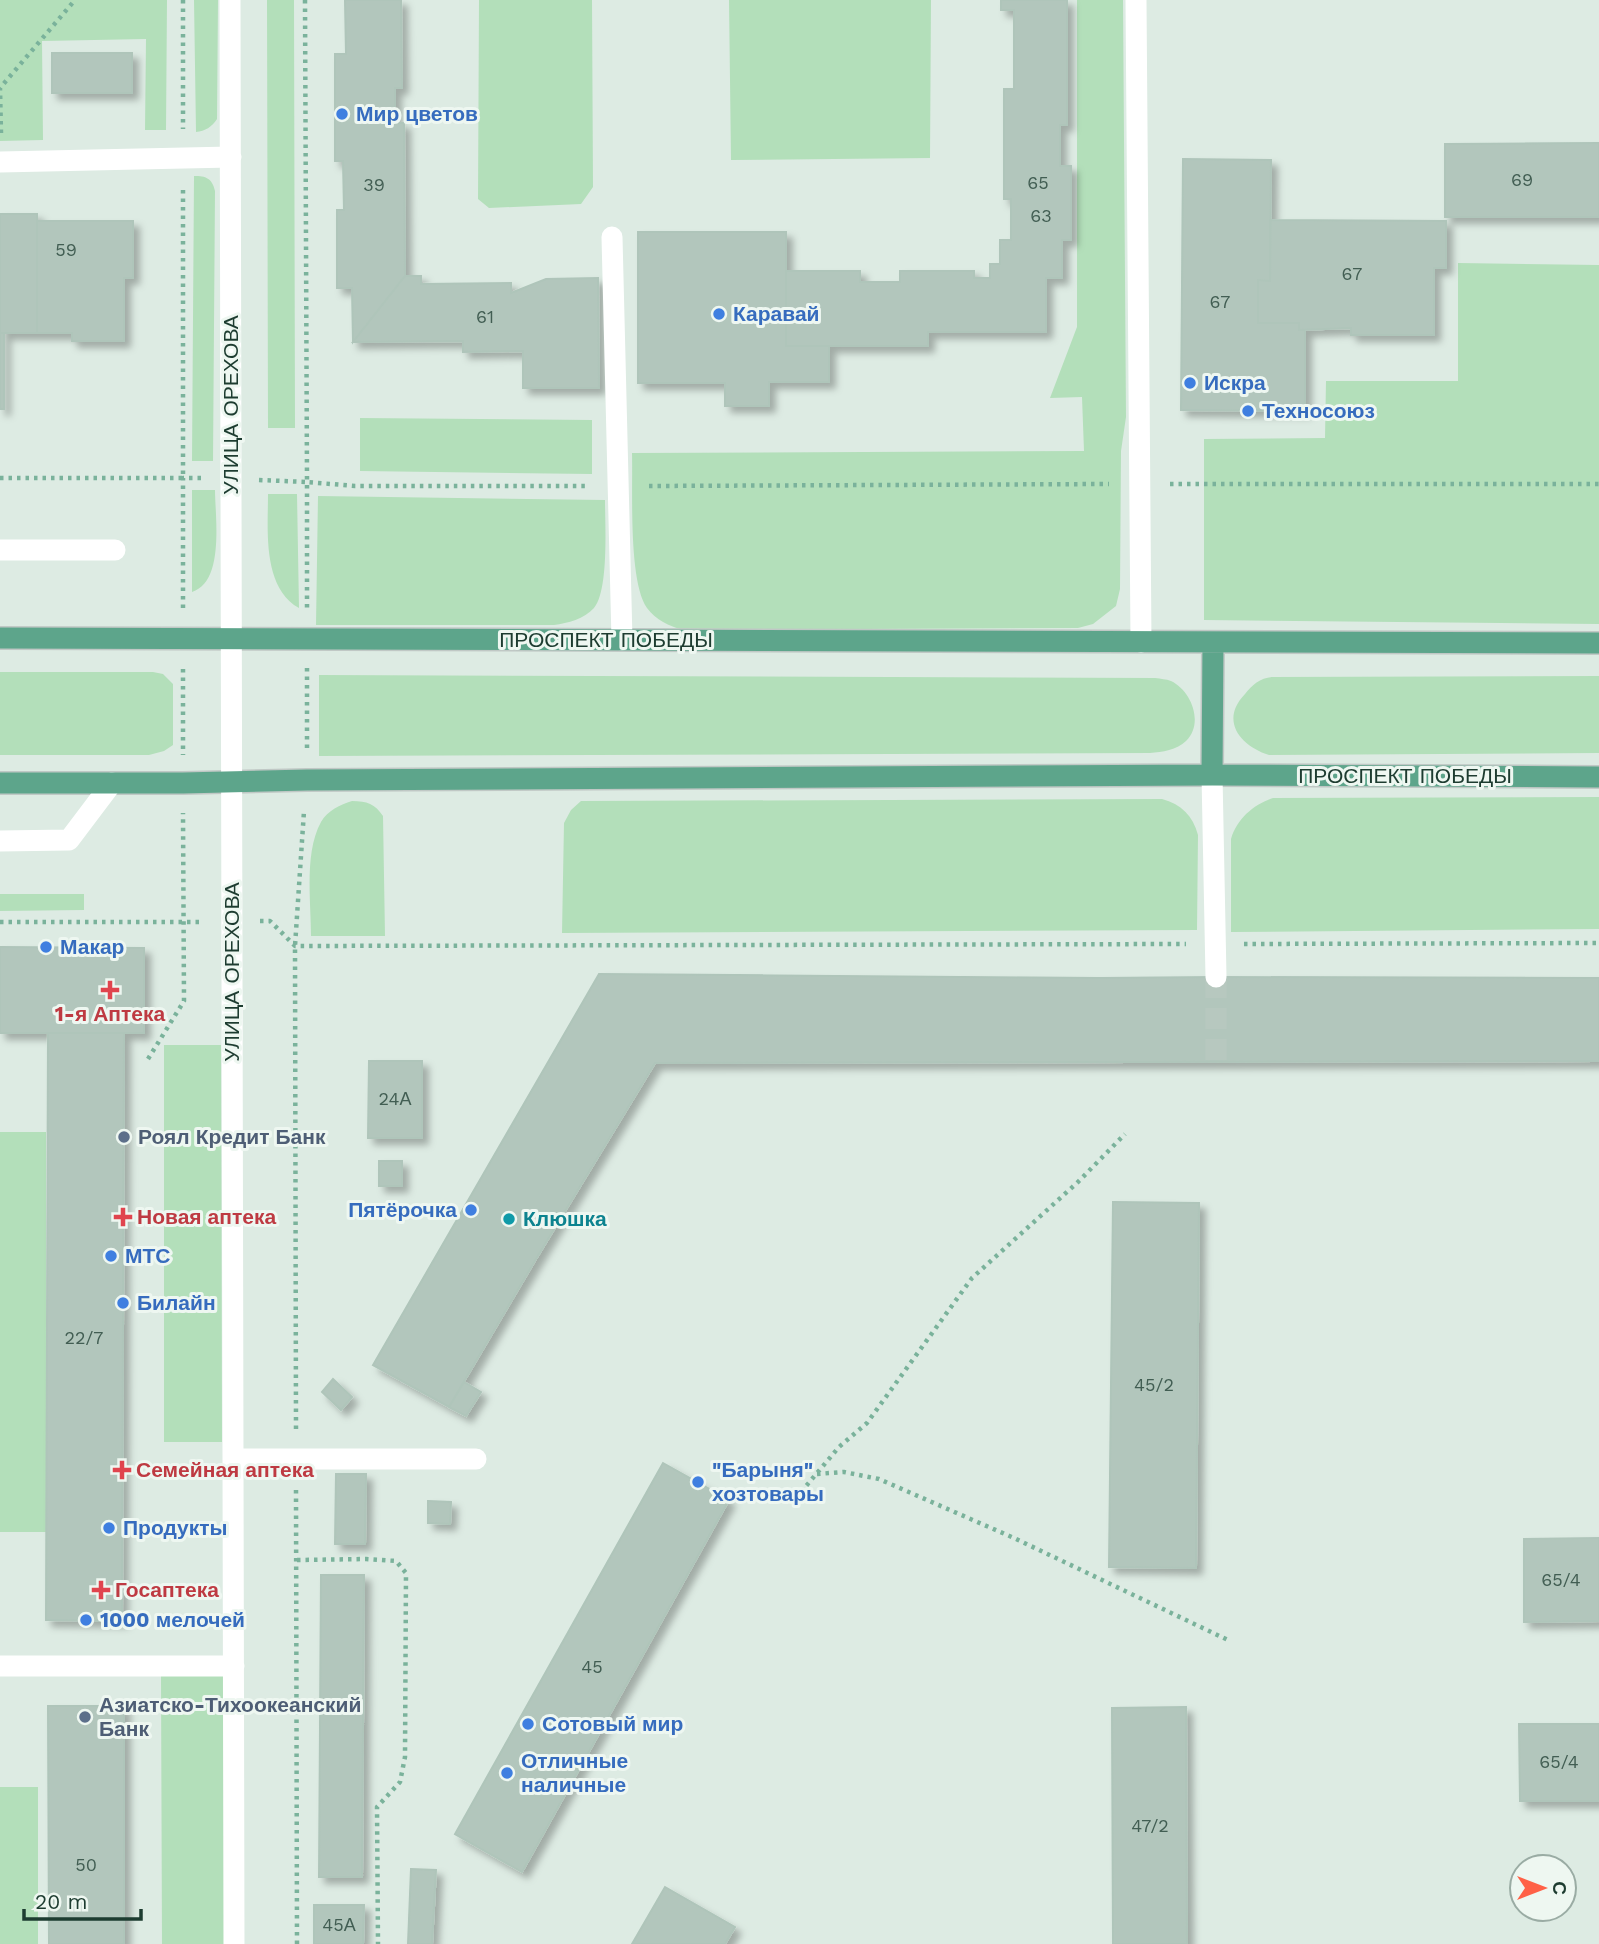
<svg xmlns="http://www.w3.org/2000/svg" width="1599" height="1944" font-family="'Work Sans',sans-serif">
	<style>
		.green { fill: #b3dfba }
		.building { fill: #b2c6bc; stroke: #afc5ba; stroke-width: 2; filter: url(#shadow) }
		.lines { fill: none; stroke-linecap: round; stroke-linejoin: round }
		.minor-tunnel { stroke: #b7c8bf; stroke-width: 21; stroke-dasharray: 21 10; stroke-linecap: butt }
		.major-casing { stroke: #c0c8c5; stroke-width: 24 }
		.path { stroke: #7ab29b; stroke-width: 4.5; stroke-dasharray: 3.5 5; stroke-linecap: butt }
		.minor { stroke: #fff; stroke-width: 21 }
		.major { stroke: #5da58b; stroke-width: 21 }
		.shop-dot { fill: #3f7fe0; stroke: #eef7f1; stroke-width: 2.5 }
		.health-dot { fill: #e0444e; stroke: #eef7f1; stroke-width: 2.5 }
		.service-dot { fill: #5c6f8a; stroke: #eef7f1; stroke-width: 2.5 }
		.culture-dot { fill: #0f9aa8; stroke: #eef7f1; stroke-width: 2.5 }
		.labels { text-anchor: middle; stroke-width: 6; stroke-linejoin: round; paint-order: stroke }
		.number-label { font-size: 18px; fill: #425e53 }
		.shop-label { font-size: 21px; font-weight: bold; fill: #366cbe; stroke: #eef7f1; text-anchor: start }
		.street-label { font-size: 21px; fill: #1d3c30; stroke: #eef7f1 }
		.health-label { font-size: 21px; font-weight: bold; fill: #be3a42; stroke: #eef7f1; text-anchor: start }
		.service-label { font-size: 21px; font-weight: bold; fill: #4e5e75; stroke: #eef7f1; text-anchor: start }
		.culture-label { font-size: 21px; font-weight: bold; fill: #0d838f; stroke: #eef7f1; text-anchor: start }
	</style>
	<defs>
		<filter id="shadow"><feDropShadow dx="6" dy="6" stdDeviation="3.5" flood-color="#0004"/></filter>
	</defs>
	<rect width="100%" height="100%" fill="#ddebe3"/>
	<!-- green -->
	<path class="green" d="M 0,0 L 167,0 L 166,130 L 145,130 L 146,39 L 42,41 L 43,140 L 0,141 Z
		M 194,0 L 218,0 L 217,119 C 212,127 205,131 196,132 Z
		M 267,0 L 294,0 L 295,428 L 268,428 Z
		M 479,0 L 592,0 L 593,187 L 581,204 L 489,208 L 478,199 Z
		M 729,0 L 931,0 L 930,158 L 731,160 Z
		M 1077,0 L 1123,0 L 1126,417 L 1121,451 L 1120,589 L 1116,606 L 1093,624 L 1078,628 L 683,630 C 669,626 656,620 647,608 C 628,581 633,488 632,453 L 1084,451 L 1082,397 L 1050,398 L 1077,327 Z
		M 194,176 C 206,176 212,178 215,191 L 213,461 L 192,461 Z
		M 1458,263 L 1599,265 L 1599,624 L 1204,620 L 1204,439 L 1325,438 L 1326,381 L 1458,381 Z
		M 360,418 L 592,420 L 592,474 L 360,471 Z
		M 192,490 L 215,490 C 215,516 225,582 192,592 Z
		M 268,494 L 297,494 L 299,608 C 262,587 268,530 268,494 Z
		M 318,496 L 605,500 C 605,524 609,590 594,608 C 584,619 568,623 554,625 L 316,625 Z
		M 0,672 L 153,672 L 163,674 L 173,684 L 173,745 L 164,751 L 149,755 L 0,755 Z
		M 319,675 L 1155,678 C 1161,679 1166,679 1171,681 C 1192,691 1204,724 1186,741 C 1177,750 1162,752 1150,753 L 319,756 Z
		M 1599,676 L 1599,753 L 1269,755 C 1241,746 1219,721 1245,694 C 1252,685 1260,678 1272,677 Z
		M 1599,797 L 1599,929 L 1231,932 L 1231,839 C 1237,819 1253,805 1273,798 Z
		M 1162,799 C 1181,804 1193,816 1198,835 L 1197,930 L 562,933 L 564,823 L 571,810 L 581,801 Z
		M 352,801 C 367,801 375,804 383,816 L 385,936 L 311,936 C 311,901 304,853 321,822 C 328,810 340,805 352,801 Z
		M 0,894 L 84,894 L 84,910 L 0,911 Z
		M 164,1045 L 221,1045 L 222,1442 L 164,1442 Z
		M 0,1132 L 46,1132 L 46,1532 L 0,1532 Z
		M 161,1676 L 224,1676 L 224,1944 L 162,1944 Z
		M 0,1787 L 38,1787 L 38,1944 L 0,1944 Z"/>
	<!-- building -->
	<path class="building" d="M 345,0 L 401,0 L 402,88 L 395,88 L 395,123 L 404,123 L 405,276 L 353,342 L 352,288 L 337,288 L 337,210 L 344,210 L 343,161 L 335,161 L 335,54 L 346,54 Z
		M 1001,0 L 1067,0 L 1067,125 L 1060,125 L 1060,166 L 1071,166 L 1071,240 L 1062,240 L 1062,278 L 1046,278 L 1046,332 L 928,332 L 928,346 L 786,346 L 786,271 L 860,271 L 860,282 L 900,282 L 900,271 L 974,271 L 974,278 L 990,278 L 990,264 L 1000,264 L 1000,240 L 1011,240 L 1011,199 L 1004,199 L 1004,89 L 1014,89 L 1014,10 L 1001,10 Z
		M 1001,0 L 1067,0 L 1067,125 L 1060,125 L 1060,166 L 1071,166 L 1071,240 L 1062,240 L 1062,278 L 1046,278 L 1046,332 L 928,332 L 928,346 L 829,346 L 829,382 L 769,382 L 769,406 L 725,406 L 725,383 L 638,383 L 638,232 L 786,232 L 786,271 L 860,271 L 860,282 L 900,282 L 900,271 L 974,271 L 974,278 L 990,278 L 990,264 L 1000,264 L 1000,240 L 1011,240 L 1011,199 L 1004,199 L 1004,89 L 1014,89 L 1014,10 L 1001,10 Z
		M 52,53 L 132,53 L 132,93 L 52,93 Z
		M 1599,143 L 1599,217 L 1445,217 L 1445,144 Z
		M 1183,159 L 1271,160 L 1270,281 L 1258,280 L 1258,323 L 1299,323 L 1299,330 L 1305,330 L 1305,411 L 1181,410 Z
		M 0,214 L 37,214 L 37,221 L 133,221 L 133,278 L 124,278 L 124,341 L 72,341 L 72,333 L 0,333 Z
		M 0,214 L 37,214 L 37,333 L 4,333 L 4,409 L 0,409 Z
		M 1270,220 L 1446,221 L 1446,268 L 1434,268 L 1434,335 L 1351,335 L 1351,328 L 1299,330 L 1299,323 L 1258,323 L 1258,280 L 1270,281 Z
		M 638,232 L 786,232 L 786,346 L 829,346 L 829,382 L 769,382 L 769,406 L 725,406 L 725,383 L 638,383 Z
		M 405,276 L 421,276 L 421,284 L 511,283 L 511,293 L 546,279 L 598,278 L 599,388 L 523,388 L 523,351 L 463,352 L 463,341 L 353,342 Z
		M 0,947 L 144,948 L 144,1033 L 0,1033 Z
		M 599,974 L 1100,978 L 1216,977 L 1599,978 L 1599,1061 L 655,1063 L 536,1259 L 449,1407 L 373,1365 Z
		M 48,1033 L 124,1033 L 122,1621 L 46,1620 Z
		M 369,1061 L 422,1061 L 422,1138 L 368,1138 Z
		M 379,1161 L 402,1161 L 402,1186 L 379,1186 Z
		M 1113,1202 L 1199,1203 L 1196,1568 L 1109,1567 Z
		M 333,1379 L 352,1397 L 341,1410 L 322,1392 Z
		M 464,1382 L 481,1392 L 466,1416 L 449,1407 Z
		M 663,1463 L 729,1500 L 522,1872 L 455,1834 Z
		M 336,1474 L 366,1474 L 365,1544 L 335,1544 Z
		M 428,1501 L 451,1502 L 450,1524 L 428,1523 Z
		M 1599,1538 L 1599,1621 L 1524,1622 L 1524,1539 Z
		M 321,1575 L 364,1575 L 362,1877 L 319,1877 Z
		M 48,1706 L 124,1706 L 124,1944 L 49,1944 Z
		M 1186,1707 L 1187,1944 L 1113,1944 L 1112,1708 Z
		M 1519,1724 L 1599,1724 L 1599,1801 L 1520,1801 Z
		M 411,1869 L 436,1870 L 432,1944 L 408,1944 Z
		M 665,1887 L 735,1927 L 725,1944 L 632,1944 Z
		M 314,1905 L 364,1905 L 363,1944 L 314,1944 Z"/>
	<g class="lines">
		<!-- minor-tunnel -->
		<path class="minor-tunnel" d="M 1216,977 L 1216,1061"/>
		<defs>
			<path id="major" d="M 0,638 L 1599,643
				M 1212,775 L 1213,642
				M 0,783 L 183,783 L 307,780 L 1212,775 L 1599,777"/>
		</defs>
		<!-- major casing -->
		<use href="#major" class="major-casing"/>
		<!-- path -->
		<path class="path" d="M 183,0 L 183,129
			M 305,0 L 307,482 L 355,486 L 588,486
			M 1,133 L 0,88 L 75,0
			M 0,478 L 183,478 L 183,186
			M 259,480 L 307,482 L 307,610
			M 1170,484 L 1599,484
			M 649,486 L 1109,484
			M 183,608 L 183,478 L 201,478
			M 307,668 L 307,750
			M 183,669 L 183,755
			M 260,921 L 270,921 L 295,946 L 1186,944
			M 0,922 L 202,922
			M 1244,944 L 1599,943
			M 148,1059 L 184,1001 L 183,813
			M 296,1429 L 295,946 L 304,811
			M 817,1474 L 844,1472 L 879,1479 L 1014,1538 L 1230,1641
			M 296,1490 L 297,1944
			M 801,1492 L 839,1447 L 867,1423 L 972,1278 L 1078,1182 L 1125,1134
			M 297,1560 L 366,1559 L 396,1561 L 406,1573 L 405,1757 L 400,1782 L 377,1807 L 378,1944"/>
		<!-- minor -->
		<path class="minor" d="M 230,0 L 234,1944
			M 1136,0 L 1141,642
			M 0,162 L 231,157
			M 612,237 L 622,640
			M 0,550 L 115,550
			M 1212,775 L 1216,977
			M 0,841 L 69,840 L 112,783
			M 233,1459 L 476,1459
			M 0,1666 L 234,1666"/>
		<!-- major -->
		<use href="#major" class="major"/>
	</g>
	<!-- markers -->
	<g class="shop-dot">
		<circle cx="342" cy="114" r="7"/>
		<circle cx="719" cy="314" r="7"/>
		<circle cx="1190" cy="383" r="7"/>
		<circle cx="1248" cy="411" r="7"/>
		<circle cx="46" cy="947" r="7"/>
		<circle cx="471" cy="1210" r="7"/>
		<circle cx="111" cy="1256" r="7"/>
		<circle cx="123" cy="1303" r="7"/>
		<circle cx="698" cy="1482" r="7"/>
		<circle cx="109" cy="1528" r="7"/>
		<circle cx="86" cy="1620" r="7"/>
		<circle cx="528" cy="1724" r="7"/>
		<circle cx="507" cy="1773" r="7"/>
	</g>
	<g class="health-dot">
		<path d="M106.5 979.5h7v7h7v7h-7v7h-7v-7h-7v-7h7z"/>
		<path d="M119.5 1206.5h7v7h7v7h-7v7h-7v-7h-7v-7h7z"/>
		<path d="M118.5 1459.5h7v7h7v7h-7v7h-7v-7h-7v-7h7z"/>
		<path d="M97.5 1579.5h7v7h7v7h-7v7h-7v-7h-7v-7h7z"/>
	</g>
	<g class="service-dot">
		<circle cx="124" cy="1137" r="7"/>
		<circle cx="85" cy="1717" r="7"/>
	</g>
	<circle class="culture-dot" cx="509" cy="1219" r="7"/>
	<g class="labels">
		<!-- number labels -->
		<g class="number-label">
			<text x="1522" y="186">69</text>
			<text x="1038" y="189">65</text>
			<text x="374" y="191">39</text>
			<text x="1041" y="222">63</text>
			<text x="66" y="256">59</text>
			<text x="1352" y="280">67</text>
			<text x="1220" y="308">67</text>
			<text x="485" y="323">61</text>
			<text x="395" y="1105">24А</text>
			<text x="84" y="1344">22/7</text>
			<text x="1154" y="1391">45/2</text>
			<text x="1561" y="1586">65/4</text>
			<text x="592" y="1673">45</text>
			<text x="1559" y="1768">65/4</text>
			<text x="1150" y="1832">47/2</text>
			<text x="86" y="1871">50</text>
			<text x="339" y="1931">45А</text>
		</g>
		<!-- shop labels -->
		<g class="shop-label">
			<text x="356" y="121">Мир цветов</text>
			<text x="733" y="321">Каравай</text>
			<text x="1204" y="390">Искра</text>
			<text x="1262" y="418">Техносоюз</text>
			<text x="60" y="954">Макар</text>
			<text x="457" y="1217" text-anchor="end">Пятёрочка</text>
			<text x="125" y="1263">МТС</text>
			<text x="137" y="1310">Билайн</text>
			<text x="712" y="1477">"Барыня"<tspan x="712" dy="24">хозтовары</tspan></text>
			<text x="123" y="1535">Продукты</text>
			<text x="100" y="1627">1000 мелочей</text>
			<text x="542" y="1731">Сотовый мир</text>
			<text x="521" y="1768">Отличные<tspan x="521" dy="24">наличные</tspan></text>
		</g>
		<!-- street labels -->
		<g class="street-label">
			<text transform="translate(231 405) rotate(-90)" y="7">УЛИЦА ОРЕХОВА</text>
			<text x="606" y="647">ПРОСПЕКТ ПОБЕДЫ</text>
			<text x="1405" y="783">ПРОСПЕКТ ПОБЕДЫ</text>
			<text transform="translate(232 972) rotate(-90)" y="7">УЛИЦА ОРЕХОВА</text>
		</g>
		<!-- health labels -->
		<g class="health-label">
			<text x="110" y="1021" text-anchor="middle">1-я Аптека</text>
			<text x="137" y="1224">Новая аптека</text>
			<text x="136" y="1477">Семейная аптека</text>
			<text x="115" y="1597">Госаптека</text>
		</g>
		<!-- service labels -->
		<g class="service-label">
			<text x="138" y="1144">Роял Кредит Банк</text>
			<text x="99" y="1712">Азиатско-Тихоокеанский<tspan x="99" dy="24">Банк</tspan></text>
		</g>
		<!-- culture labels -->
		<g class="culture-label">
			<text x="523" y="1226">Клюшка</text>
		</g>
	</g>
	<!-- north arrow -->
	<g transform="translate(1543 1888) rotate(90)"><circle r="33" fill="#eef7f1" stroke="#9aaca4" stroke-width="2"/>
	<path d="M0-5L12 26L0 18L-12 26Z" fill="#ff6147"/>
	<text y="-10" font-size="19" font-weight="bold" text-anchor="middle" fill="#1d3c30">С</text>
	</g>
	<!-- scale -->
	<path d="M24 1909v10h117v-10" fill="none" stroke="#1d3c30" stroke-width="3.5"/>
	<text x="35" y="1909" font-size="21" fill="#1d3c30" stroke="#eef7f1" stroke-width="5" paint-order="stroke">20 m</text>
</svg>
